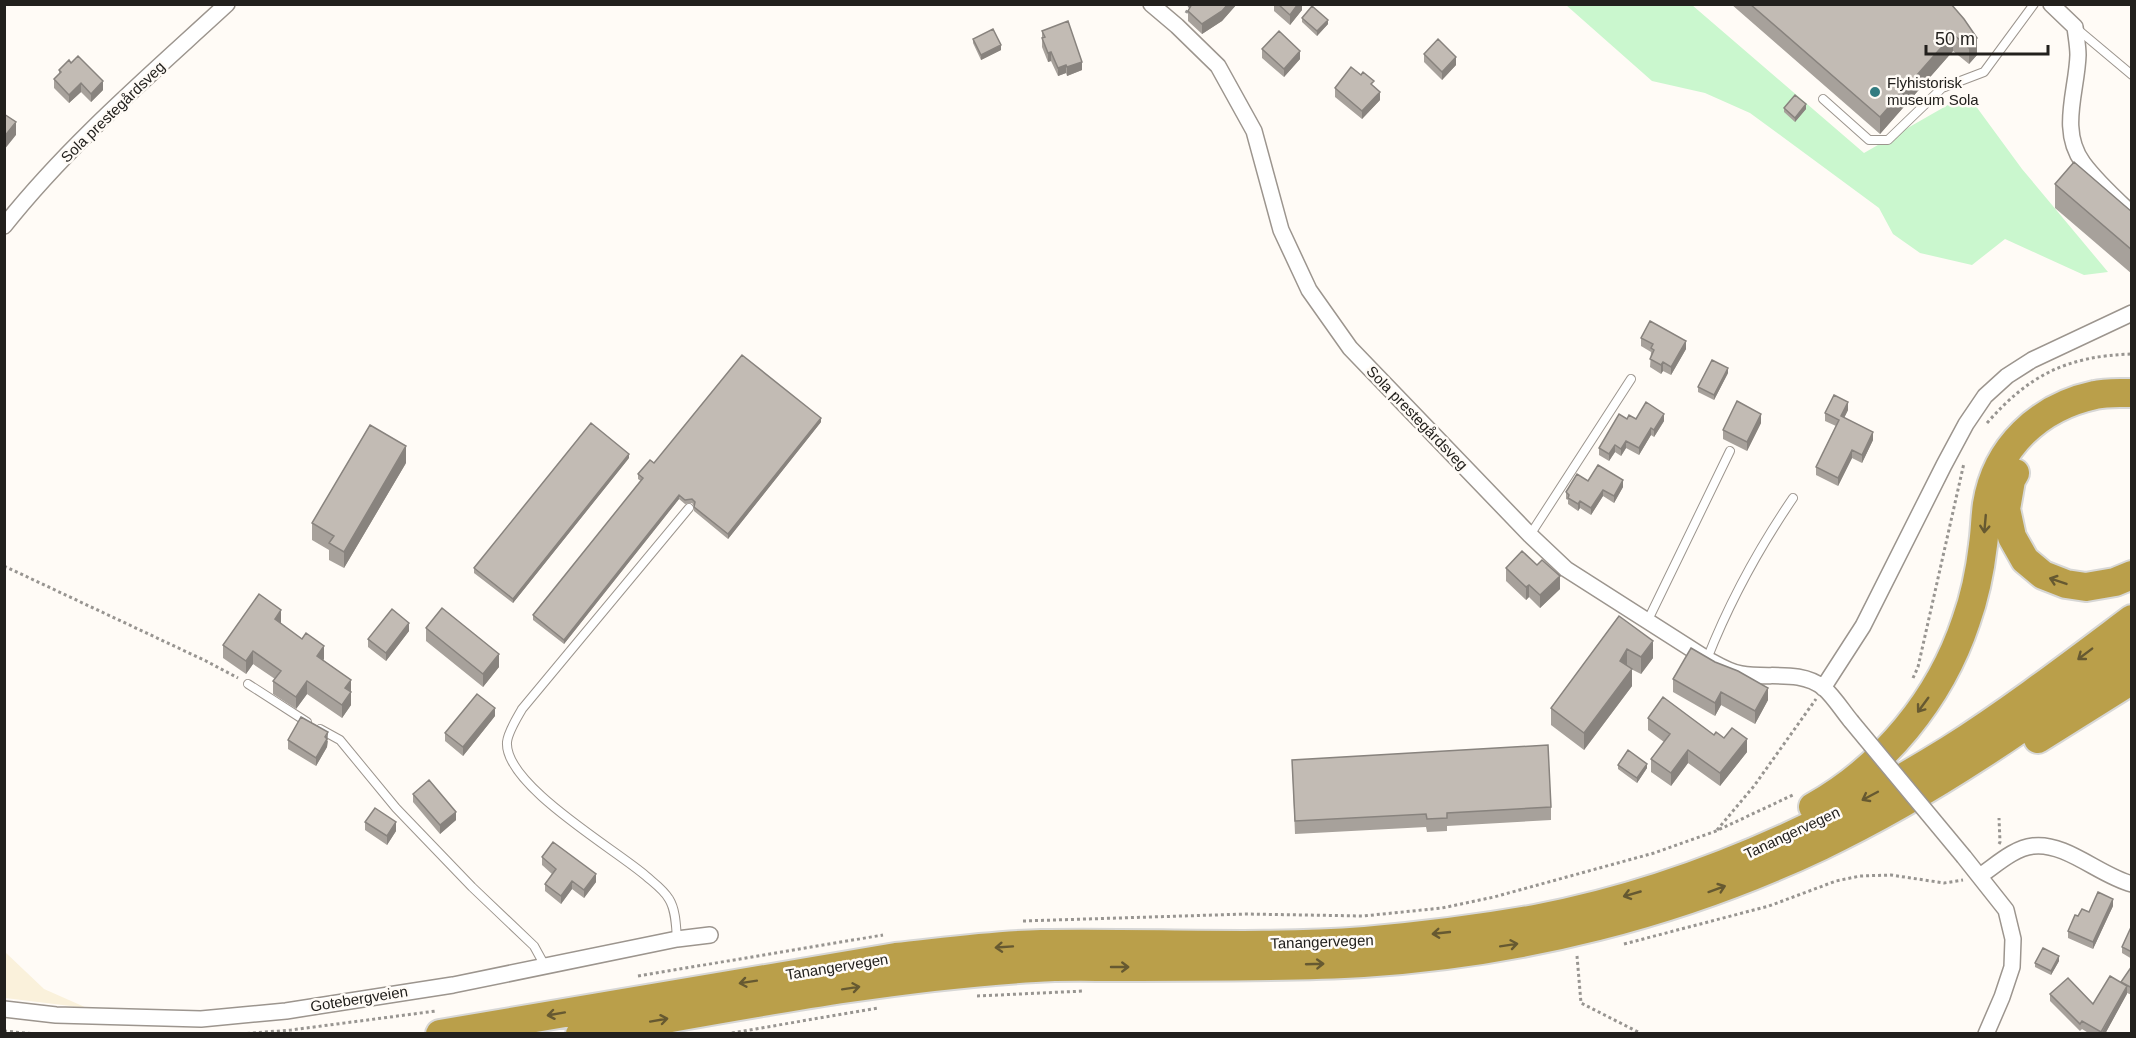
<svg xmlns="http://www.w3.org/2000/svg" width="2136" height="1038" font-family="Helvetica,sans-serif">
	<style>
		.education { fill: #faf1db }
		.green { fill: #caf7ce }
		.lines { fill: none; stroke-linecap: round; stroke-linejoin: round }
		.lane-casing { stroke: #9c958e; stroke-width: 10 }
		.street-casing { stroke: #9c958e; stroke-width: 18 }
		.highway-casing { stroke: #d7d7d6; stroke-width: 32 }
		.path { stroke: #989591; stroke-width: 3; stroke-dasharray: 3 3; stroke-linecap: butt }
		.lane { stroke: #fff; stroke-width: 8 }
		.street { stroke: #fff; stroke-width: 15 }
		.highway { stroke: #ba9f4a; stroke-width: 28 }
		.street-bridge-casing { stroke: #9c958e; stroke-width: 18; stroke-linecap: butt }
		.street-bridge { stroke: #fff; stroke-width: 15 }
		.wall { fill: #a7a19b }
		.shaded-wall { fill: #88837e }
		.building { fill: #c2bbb4; stroke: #88837e; stroke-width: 1.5 }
		.oneway { stroke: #665931 }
		.poi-dot { fill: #337c81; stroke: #fffbf6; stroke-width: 2 }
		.labels { text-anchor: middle; stroke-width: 5; stroke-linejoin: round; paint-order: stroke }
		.poi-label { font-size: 15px; fill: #22201d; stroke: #fffbf6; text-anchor: start }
		.street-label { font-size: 15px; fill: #22201d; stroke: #fffbf6 }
	</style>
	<rect width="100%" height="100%" fill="#fffbf6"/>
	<!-- education -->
	<path class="education" d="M 5,952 L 44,989 L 87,1008 L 5,998 Z"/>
	<!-- green -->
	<path class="green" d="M 1566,5 L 1692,5 L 1864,153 L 1967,94 L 2022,169 L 2108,272 L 2084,275 L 2005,239 L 1972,265 L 1920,253 L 1893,234 L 1879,208 L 1750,113 L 1705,93 L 1652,81 Z"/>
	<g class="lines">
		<defs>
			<path id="lane" d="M 2076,28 L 2132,75
				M 1823,99 L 1869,140 L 1888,140 L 1942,88 L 1984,72 L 2034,4
				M 1530,535 L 1631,379
				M 1647,622 L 1730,451
				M 1707,659 C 1729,603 1759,548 1793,498
				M 248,684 L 307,722
				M 320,729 L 340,740 L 396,808 L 472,887 L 534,946 L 545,966
				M 677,939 C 676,927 676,910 669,899 C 664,890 654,883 646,876 C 615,849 504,785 507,742 C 508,732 517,718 522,709 L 689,508"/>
			<path id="street" d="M 1151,4 L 1177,26 L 1218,66 L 1254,131 L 1281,230 L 1309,290 L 1350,348 L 1530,535 L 1566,569 L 1707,659 C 1718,665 1729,672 1741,674 C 1769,679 1800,669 1824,688 C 1834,697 1842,710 1851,721
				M 2051,4 L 2075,27 C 2076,36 2078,46 2078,55 C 2077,91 2059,130 2083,163 C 2097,182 2115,198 2132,214
				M 4,226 C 69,144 150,75 227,4
				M 1823,688 L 1863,626 L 1944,465 L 1966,424 L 1985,396 L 2007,376 L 2032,360 L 2132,313
				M 1964,857 L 2006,910 L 2013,939 L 2012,967 L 2002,997 L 1986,1034
				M 1981,875 C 1996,865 2014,848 2033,846 C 2066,842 2100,876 2132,884
				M 4,1009 L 56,1015 L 201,1019 L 286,1011 L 453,985 L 677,939 L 710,935"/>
			<path id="highway" d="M 2015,473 L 2011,480 L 2006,509 L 2012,537 L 2025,560 L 2043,575 L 2066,584 L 2086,587 L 2115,582 L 2132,575
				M 2038,739 L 2132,680
				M 1813,807 C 1884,767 1940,699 1966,621 C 1975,596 1980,571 1983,545 C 1985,532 1985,518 1987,504 C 1996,447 2039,407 2095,395 C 2106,392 2120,393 2132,393
				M 440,1034 L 896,957 C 944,952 993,945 1041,944 C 1149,942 1257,949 1365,941 C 1422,936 1479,929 1535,919 C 1682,891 1823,828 1949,750 C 2012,710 2072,664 2132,619
				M 580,1034 C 731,1008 882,977 1035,968 C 1062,966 1090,967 1117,967 C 1199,966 1281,968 1363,963 C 1521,953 1678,914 1821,846 C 1932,793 2034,722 2132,648"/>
		</defs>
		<!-- lane casing -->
		<use href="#lane" class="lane-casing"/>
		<!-- street casing -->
		<use href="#street" class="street-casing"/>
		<!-- highway casing -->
		<use href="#highway" class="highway-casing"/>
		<!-- path -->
		<path class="path" d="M 1186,13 L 1191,4
			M 1987,423 C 2029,375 2067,356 2132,354
			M 4,566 L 206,661 L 238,678
			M 1913,678 L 1918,667 L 1964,463
			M 1717,830 L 1754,786 L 1816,699
			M 1999,844 L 2000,842 L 1999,818
			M 1023,921 L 1246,914 L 1363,916 L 1442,908 L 1494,897 L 1654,853 L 1716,831 L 1795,794
			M 1624,944 L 1769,906 L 1836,881 L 1860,876 L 1891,875 L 1944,883 L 1963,880
			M 1577,956 L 1581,1003 L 1642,1034
			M 638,976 L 883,935
			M 977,996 L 1084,991
			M 4,1031 L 35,1034
			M 241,1034 L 291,1030 L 436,1011
			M 726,1034 L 878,1008"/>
		<!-- lane -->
		<use href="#lane" class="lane"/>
		<!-- street -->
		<use href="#street" class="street"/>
		<!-- highway -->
		<use href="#highway" class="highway"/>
		<defs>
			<path id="street-bridge" d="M 1851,721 L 1964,857"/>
		</defs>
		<!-- street-bridge casing -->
		<use href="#street-bridge" class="street-bridge-casing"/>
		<!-- street-bridge -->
		<use href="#street-bridge" class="street-bridge"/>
	</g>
	<!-- wall -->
	<path class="wall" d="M 1192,4 L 1237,4 L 1222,21 L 1202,34 L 1188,21 L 1188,11 Z
		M 1274,4 L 1302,4 L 1302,10 L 1290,25 L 1274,11 Z
		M 1731,4 L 1951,4 L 1977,55 L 1969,64 L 1953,51 L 1880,134 Z
		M 1302,18 L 1328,24 L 1317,36 L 1302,22 Z
		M 1042,31 L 1082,70 L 1067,76 L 1066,73 L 1058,76 L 1051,61 L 1048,62 L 1042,47 Z
		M 973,39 L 1001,50 L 981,60 L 973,43 Z
		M 1262,49 L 1300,59 L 1284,77 L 1262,58 Z
		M 1424,54 L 1456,65 L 1442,80 L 1424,62 Z
		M 59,70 L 103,90 L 91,102 L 81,92 L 69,103 L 54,88 L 54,79 L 59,74 Z
		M 1374,86 L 1380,100 L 1362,119 L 1335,97 L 1335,88 Z
		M 1784,108 L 1806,109 L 1795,122 L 1784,112 Z
		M 2055,184 L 2132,212 L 2132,274 L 2055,208 Z
		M 1641,338 L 1686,349 L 1671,375 L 1663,371 L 1661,374 L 1650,367 L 1651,352 L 1641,346 Z
		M 1728,373 L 1714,400 L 1698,392 L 1698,387 Z
		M 1848,410 L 1844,418 L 1873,440 L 1862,463 L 1852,458 L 1838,486 L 1816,475 L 1816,467 L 1836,426 L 1825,421 L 1825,413 Z
		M 1627,419 L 1664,421 L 1654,437 L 1651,435 L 1639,455 L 1626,448 L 1621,456 L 1615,452 L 1609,461 L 1599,455 L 1599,448 Z
		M 821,422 L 728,539 L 694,511 L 694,506 L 692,503 L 685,504 L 679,499 L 564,644 L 533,620 L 533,615 L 641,481 L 638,479 L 638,474 L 654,463 Z
		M 1761,423 L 1747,451 L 1723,439 L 1723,430 Z
		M 629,458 L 513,603 L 474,573 L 474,568 Z
		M 406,463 L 344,568 L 329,560 L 329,550 L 312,540 L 312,523 Z
		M 1588,481 L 1623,487 L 1614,503 L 1603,496 L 1591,515 L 1580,508 L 1578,511 L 1568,504 L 1568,500 L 1566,499 L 1566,492 Z
		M 1506,568 L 1560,589 L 1540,608 L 1529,597 L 1526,600 L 1506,581 Z
		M 1619,616 L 1653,658 L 1641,674 L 1629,668 L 1632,686 L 1584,750 L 1551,725 L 1551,708 Z
		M 281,623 L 324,659 L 323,660 L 351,680 L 351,705 L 342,718 L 307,694 L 296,709 L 273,694 L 273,681 L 275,679 L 253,664 L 246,674 L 223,658 L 223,645 Z
		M 426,628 L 499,667 L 483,687 L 426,641 Z
		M 409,631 L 386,661 L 368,647 L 368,639 Z
		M 1673,679 L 1768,700 L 1755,724 L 1721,705 L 1715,716 L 1673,692 Z
		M 495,716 L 463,756 L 445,741 L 445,733 Z
		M 1648,718 L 1724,738 L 1747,752 L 1720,786 L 1688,763 L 1671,786 L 1651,772 L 1651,759 L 1664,742 L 1648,730 Z
		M 288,740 L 328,741 L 327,747 L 316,766 L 288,749 Z
		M 1292,760 L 1551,807 L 1551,820 L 1447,826 L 1447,831 L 1427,832 L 1426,827 L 1295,834 Z
		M 1618,765 L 1647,768 L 1637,783 L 1618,769 Z
		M 413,794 L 456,820 L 440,834 L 413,802 Z
		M 365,822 L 396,831 L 387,845 L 365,830 Z
		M 542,857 L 596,882 L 584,898 L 572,889 L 561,904 L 545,891 L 545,884 L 552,874 L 542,865 Z
		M 2113,906 L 2093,949 L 2068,938 L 2068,931 L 2078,916 L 2089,912 Z
		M 2132,925 L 2132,959 L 2122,953 L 2122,947 Z
		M 2059,961 L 2051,975 L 2035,967 L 2035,963 Z
		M 2132,966 L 2132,995 L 2127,993 L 2105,1034 L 2090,1034 L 2082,1029 L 2080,1031 L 2050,1001 L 2050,994 L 2093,1004 L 2121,983 Z"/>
	<!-- shaded-wall -->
	<path class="shaded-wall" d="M 1228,4 L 1237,4 L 1222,21 L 1202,34 L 1202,24 Z
		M 1298,4 L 1302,4 L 1302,10 L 1290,25 L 1290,15 Z
		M 1328,20 L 1328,24 L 1317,36 L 1317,31 Z
		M 1953,34 L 1953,51 L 1880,134 L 1880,117 Z
		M 1977,38 L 1977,55 L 1969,64 L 1969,48 Z
		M 1001,45 L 1001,50 L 981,60 L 981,55 Z
		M 1300,51 L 1300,59 L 1284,77 L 1284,69 Z
		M 1051,52 L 1051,61 L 1048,62 L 1048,53 Z
		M 1456,57 L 1456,65 L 1442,80 L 1442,72 Z
		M 1082,62 L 1082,70 L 1067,76 L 1067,67 Z
		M 1066,65 L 1066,73 L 1058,76 L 1058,68 Z
		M 103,81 L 103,90 L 91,102 L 91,94 Z
		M 81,83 L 81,92 L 69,103 L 69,95 Z
		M 1380,92 L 1380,100 L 1362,119 L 1362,111 Z
		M 1806,104 L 1806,109 L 1795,122 L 1795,118 Z
		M 16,122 L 16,135 L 4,150 L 4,137 Z
		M 1686,341 L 1686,349 L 1671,375 L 1671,367 Z
		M 1663,362 L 1663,371 L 1661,374 L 1661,365 Z
		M 1728,368 L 1728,373 L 1714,400 L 1714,395 Z
		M 1848,402 L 1848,410 L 1841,424 L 1841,416 Z
		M 1664,414 L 1664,421 L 1654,437 L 1654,430 Z
		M 1761,414 L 1761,423 L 1747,451 L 1747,442 Z
		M 821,418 L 821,422 L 728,539 L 728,534 Z
		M 1651,428 L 1651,435 L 1639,455 L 1639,448 Z
		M 1873,432 L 1873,440 L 1862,463 L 1862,455 Z
		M 1626,441 L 1626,448 L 1621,456 L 1621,449 Z
		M 1615,445 L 1615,452 L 1609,461 L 1609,454 Z
		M 406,446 L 406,463 L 344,568 L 344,552 Z
		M 1852,450 L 1852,458 L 1838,486 L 1838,478 Z
		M 629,454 L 629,458 L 513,603 L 513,599 Z
		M 1623,480 L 1623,487 L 1614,503 L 1614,496 Z
		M 1603,490 L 1603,496 L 1591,515 L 1591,508 Z
		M 679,495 L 679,499 L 564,644 L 564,640 Z
		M 1580,501 L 1580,508 L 1578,511 L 1578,504 Z
		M 1560,576 L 1560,589 L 1540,608 L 1540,595 Z
		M 1529,585 L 1529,597 L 1526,600 L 1526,587 Z
		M 281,610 L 281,623 L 275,632 L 275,619 Z
		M 409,623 L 409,631 L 386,661 L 386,653 Z
		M 1653,641 L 1653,658 L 1641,674 L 1641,657 Z
		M 324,646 L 324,659 L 317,668 L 317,656 Z
		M 1627,649 L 1627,666 L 1620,661 Z
		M 253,651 L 253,664 L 246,674 L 246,661 Z
		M 499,654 L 499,667 L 483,687 L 483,674 Z
		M 1632,669 L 1632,686 L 1584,750 L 1584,733 Z
		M 351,680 L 351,705 L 342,718 L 342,705 L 345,688 Z
		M 307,681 L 307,694 L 296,709 L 296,697 Z
		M 1768,688 L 1768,700 L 1755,724 L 1755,711 Z
		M 1721,692 L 1721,705 L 1715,716 L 1715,703 Z
		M 495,708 L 495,716 L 463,756 L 463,747 Z
		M 328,732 L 327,747 L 316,766 L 316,758 Z
		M 1747,739 L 1747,752 L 1720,786 L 1720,773 Z
		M 1688,750 L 1688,763 L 1671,786 L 1671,773 Z
		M 1647,764 L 1647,768 L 1637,783 L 1637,778 Z
		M 456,812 L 456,820 L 440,834 L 440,825 Z
		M 396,822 L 396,831 L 387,845 L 387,836 Z
		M 596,874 L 596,882 L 584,898 L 584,890 Z
		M 572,881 L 572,889 L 561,904 L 561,896 Z
		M 2113,899 L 2113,906 L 2093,949 L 2093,942 Z
		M 2059,956 L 2059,961 L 2051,975 L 2051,971 Z
		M 2127,986 L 2127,994 L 2105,1034 L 2101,1034 Z"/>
	<!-- building -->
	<path class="building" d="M 1192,4 L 1228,4 L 1222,11 L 1202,24 L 1188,11 Z
		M 1278,4 L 1298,4 L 1290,15 Z
		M 1750,4 L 1951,4 L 1964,19 L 1977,38 L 1969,48 L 1953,34 L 1880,117 Z
		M 1312,6 L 1328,20 L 1317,31 L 1302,18 Z
		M 1068,21 L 1082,62 L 1067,67 L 1066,65 L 1058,68 L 1051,52 L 1048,53 L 1042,38 L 1045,37 L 1042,31 Z
		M 993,29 L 1001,45 L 981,55 L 973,39 Z
		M 1279,31 L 1300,51 L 1284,69 L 1262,49 Z
		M 1438,39 L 1456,57 L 1442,72 L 1424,54 Z
		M 78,56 L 103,81 L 91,94 L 81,83 L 69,95 L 54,79 L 61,72 L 59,70 L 69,60 L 71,63 Z
		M 1351,67 L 1361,75 L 1363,72 L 1374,81 L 1371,84 L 1380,92 L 1362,111 L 1335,88 Z
		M 1795,95 L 1806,104 L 1795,118 L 1784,108 Z
		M 4,114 L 16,122 L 4,137 Z
		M 2074,162 L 2132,212 L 2132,250 L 2055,184 Z
		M 1650,321 L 1686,341 L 1671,367 L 1663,362 L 1661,365 L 1650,359 L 1654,350 L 1651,348 L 1653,344 L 1641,338 Z
		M 742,355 L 821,418 L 728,534 L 694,507 L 695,502 L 692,499 L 685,500 L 679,495 L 564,640 L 533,615 L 643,478 L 638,474 L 650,460 L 654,463 Z
		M 1712,360 L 1728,368 L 1714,395 L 1698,387 Z
		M 1834,395 L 1848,402 L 1841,416 L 1873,432 L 1862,455 L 1852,450 L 1838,478 L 1816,467 L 1839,420 L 1825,413 Z
		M 1737,401 L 1761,414 L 1747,442 L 1723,430 Z
		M 1646,402 L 1664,414 L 1654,430 L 1651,428 L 1639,448 L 1626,441 L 1621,449 L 1615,445 L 1609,454 L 1599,448 L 1619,414 L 1627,419 L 1629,415 L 1636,419 Z
		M 591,423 L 629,454 L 513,599 L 474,568 Z
		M 370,425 L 406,446 L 344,552 L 329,543 L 334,536 L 312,523 Z
		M 1598,465 L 1623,480 L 1614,496 L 1603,490 L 1591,508 L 1580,501 L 1578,504 L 1568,498 L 1569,495 L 1566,492 L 1577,474 L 1588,481 Z
		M 1522,551 L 1537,565 L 1542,560 L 1560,576 L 1540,595 L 1529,585 L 1526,587 L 1506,568 Z
		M 259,594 L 281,610 L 275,619 L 302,639 L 306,633 L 324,646 L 317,656 L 351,680 L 345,688 L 351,692 L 342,705 L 307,681 L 296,697 L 273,681 L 281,671 L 253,651 L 246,661 L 223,645 Z
		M 442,608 L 499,654 L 483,674 L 426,628 Z
		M 392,609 L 409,623 L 386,653 L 368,639 Z
		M 1619,616 L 1653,641 L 1641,657 L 1627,649 L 1620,661 L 1632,669 L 1584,733 L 1551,708 Z
		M 1691,648 L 1715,662 L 1738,671 L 1768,688 L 1755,711 L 1721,692 L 1715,703 L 1673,679 Z
		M 477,694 L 495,708 L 463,747 L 445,733 Z
		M 1663,697 L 1714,735 L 1716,732 L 1724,738 L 1732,728 L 1747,739 L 1720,773 L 1688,750 L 1671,773 L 1651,759 L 1670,734 L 1648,718 Z
		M 301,717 L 328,732 L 325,737 L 327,739 L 316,758 L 288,740 Z
		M 1548,745 L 1551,807 L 1447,813 L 1447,818 L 1427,819 L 1426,814 L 1295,821 L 1292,760 Z
		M 1628,750 L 1647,764 L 1637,778 L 1618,765 Z
		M 429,780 L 456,812 L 440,825 L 413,794 Z
		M 375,808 L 396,822 L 387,836 L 365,822 Z
		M 553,842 L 596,874 L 584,890 L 572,881 L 561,896 L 545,884 L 556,869 L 542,857 Z
		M 2098,892 L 2113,899 L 2093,942 L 2068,931 L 2075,915 L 2078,916 L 2082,909 L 2089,912 Z
		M 2132,925 L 2132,952 L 2122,947 Z
		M 2043,948 L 2059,956 L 2051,971 L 2035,963 Z
		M 2132,966 L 2132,988 L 2121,982 Z
		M 2110,976 L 2127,986 L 2101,1032 L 2082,1021 L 2080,1024 L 2050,994 L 2068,978 L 2093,1004 Z"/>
	<!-- one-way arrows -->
	<defs><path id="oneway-shaft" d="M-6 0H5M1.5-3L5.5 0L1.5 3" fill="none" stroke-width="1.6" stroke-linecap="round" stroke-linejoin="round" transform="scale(1.5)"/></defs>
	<g class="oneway">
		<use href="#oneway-shaft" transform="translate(1985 524) rotate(95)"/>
		<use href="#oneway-shaft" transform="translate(2058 581) rotate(-161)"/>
		<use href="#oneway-shaft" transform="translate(2085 654) rotate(143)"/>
		<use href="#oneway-shaft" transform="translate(1923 705) rotate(126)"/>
		<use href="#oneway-shaft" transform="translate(1870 796) rotate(152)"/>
		<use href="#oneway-shaft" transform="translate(1717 889) rotate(-20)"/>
		<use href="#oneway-shaft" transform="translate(1632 894) rotate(164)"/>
		<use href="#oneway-shaft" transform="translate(1441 933) rotate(174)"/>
		<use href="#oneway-shaft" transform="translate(1509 945) rotate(-9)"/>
		<use href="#oneway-shaft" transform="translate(1004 947) rotate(176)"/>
		<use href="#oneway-shaft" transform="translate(1315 964) rotate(-2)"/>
		<use href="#oneway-shaft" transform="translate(1120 967)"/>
		<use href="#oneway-shaft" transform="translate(748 982) rotate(171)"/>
		<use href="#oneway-shaft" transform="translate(851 988) rotate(-9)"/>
		<use href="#oneway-shaft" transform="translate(556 1014) rotate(170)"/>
		<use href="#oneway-shaft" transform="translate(659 1020) rotate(-10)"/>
	</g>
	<!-- markers -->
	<circle class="poi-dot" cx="1875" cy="92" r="6"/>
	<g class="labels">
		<!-- poi labels -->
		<g class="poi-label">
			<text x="1887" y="88">Flyhistorisk<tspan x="1887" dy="17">museum Sola</tspan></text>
		</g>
		<!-- street labels -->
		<g class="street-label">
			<text transform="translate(113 112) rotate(-44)" y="5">Sola prestegårdsveg</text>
			<text transform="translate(1417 418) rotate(46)" y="5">Sola prestegårdsveg</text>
			<text transform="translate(1792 833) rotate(-25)" y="5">Tanangervegen</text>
			<text transform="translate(1322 942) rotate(-2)" y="5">Tanangervegen</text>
			<text transform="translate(837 967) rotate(-9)" y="5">Tanangervegen</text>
			<text transform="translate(359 999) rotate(-9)" y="5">Gotebergveien</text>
		</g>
	</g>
	<!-- border -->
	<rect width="2136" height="1038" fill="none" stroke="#22201d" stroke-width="12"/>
	<!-- scale -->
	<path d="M1926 45v9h122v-9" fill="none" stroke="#22201d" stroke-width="3"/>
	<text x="1935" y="45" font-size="18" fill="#22201d" stroke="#fffbf6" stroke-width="4.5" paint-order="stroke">50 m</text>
</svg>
